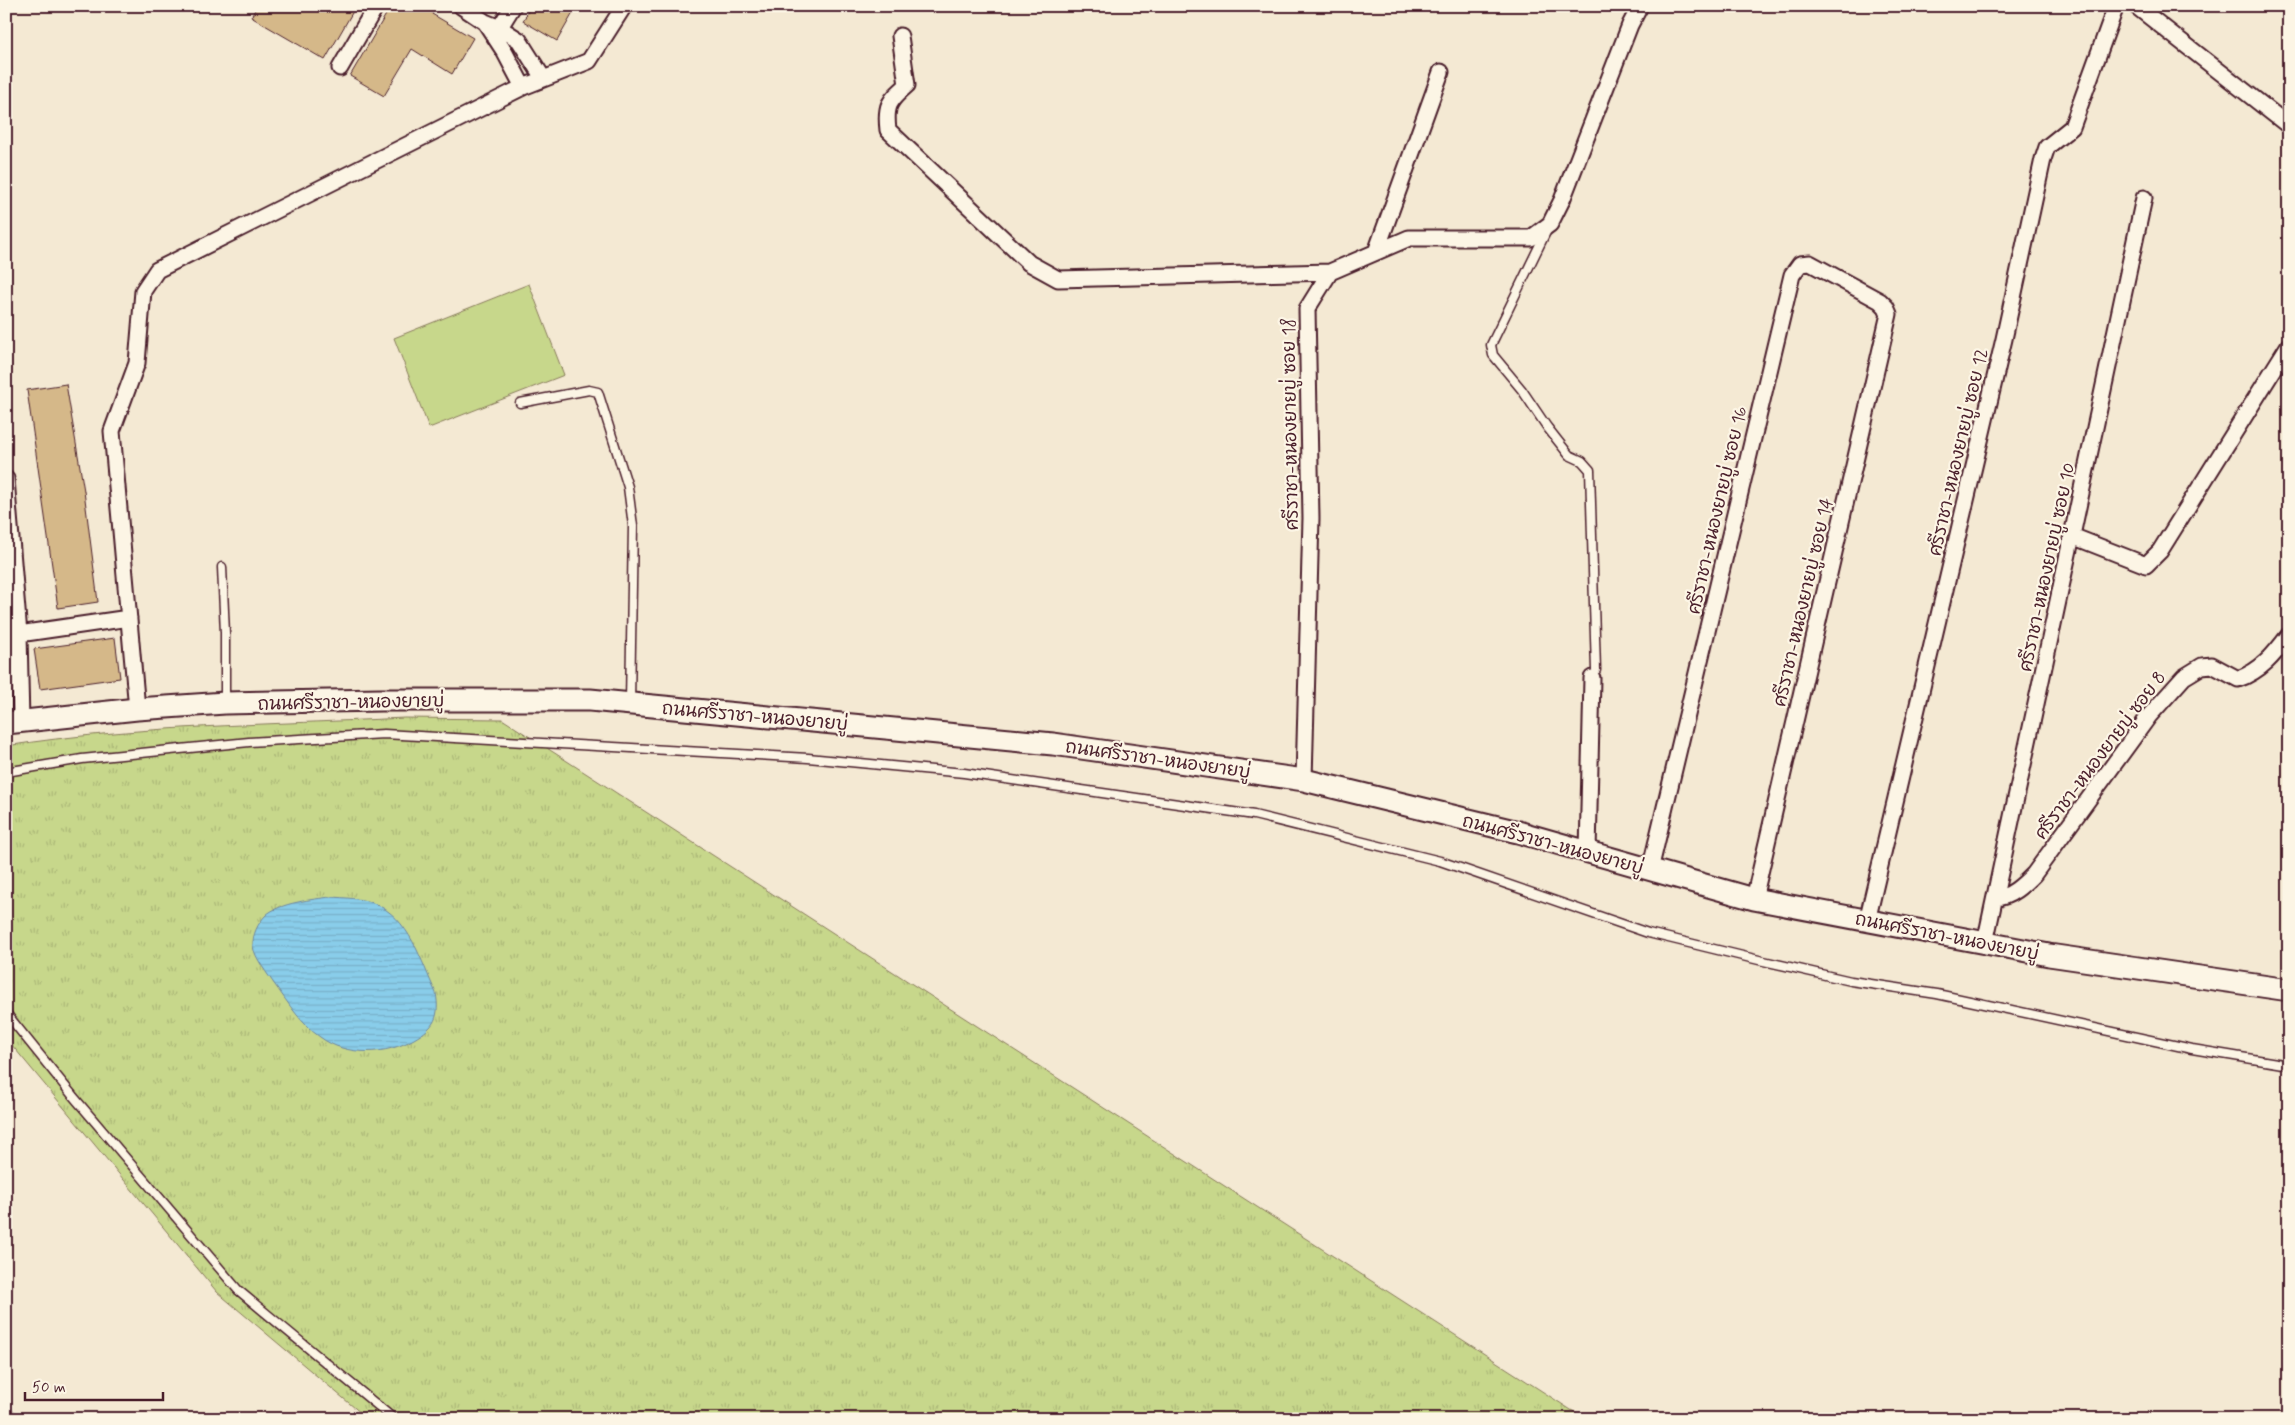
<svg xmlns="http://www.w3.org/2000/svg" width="2295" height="1425" font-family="Mynerve,'Playpen Sans Thai',sans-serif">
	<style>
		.grass { fill: url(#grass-tufts); stroke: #887b5b }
		.garden { fill: #c7d78b; stroke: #887b5b }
		.water { fill: url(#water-rules); stroke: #70879e }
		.building { fill: #d5b889; stroke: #4a1f2b }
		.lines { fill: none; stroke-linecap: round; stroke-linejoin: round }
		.lane-casing { stroke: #4a1f2b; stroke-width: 11 }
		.street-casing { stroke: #4a1f2b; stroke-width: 19 }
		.secondary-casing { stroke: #4a1f2b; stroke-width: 25 }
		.lane { stroke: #fcf5e5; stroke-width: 8 }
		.street { stroke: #fcf5e5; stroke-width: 15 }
		.secondary { stroke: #fcf5e5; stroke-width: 21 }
		.labels { text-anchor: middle; stroke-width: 4.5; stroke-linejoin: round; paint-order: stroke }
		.street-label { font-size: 18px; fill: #4a1f2b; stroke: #fcf5e5 }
	</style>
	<defs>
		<pattern id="grass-tufts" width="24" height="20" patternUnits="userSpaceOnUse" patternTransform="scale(1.25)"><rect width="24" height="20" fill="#c7d78b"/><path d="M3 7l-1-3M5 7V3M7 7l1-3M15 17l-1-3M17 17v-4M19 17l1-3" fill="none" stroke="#acb878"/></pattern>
		<pattern id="water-rules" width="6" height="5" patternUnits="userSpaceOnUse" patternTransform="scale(1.25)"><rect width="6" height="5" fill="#89cdea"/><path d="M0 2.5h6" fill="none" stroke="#78b0c9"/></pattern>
	</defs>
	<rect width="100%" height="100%" fill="#f4e9d3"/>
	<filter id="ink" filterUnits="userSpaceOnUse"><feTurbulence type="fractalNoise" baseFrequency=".02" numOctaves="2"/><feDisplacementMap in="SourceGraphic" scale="10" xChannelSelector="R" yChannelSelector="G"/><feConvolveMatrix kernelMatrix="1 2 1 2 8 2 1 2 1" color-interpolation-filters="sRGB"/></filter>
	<g filter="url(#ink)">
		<!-- grass -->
		<path class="grass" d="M 404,718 L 502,719 L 1585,1419 L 368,1419 L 217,1292 L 6,1038 L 6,746 C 138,725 271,725 404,718 Z"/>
		<!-- garden -->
		<path class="garden" d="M 529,284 L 564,375 L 429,428 L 394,338 Z"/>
		<!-- water -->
		<path class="water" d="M 331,897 C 345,898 360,898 373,903 C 410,917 421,962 436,993 C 440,1017 435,1027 414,1039 C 387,1055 346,1057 320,1037 C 301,1024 289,1004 275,985 C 269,976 254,957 253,946 C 252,935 258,923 266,915 C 279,903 314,899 331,897 Z"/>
		<!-- building -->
		<path class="building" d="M 257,6 L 356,6 L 325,60 L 251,17 Z
			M 391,6 L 437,6 L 432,14 L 473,38 L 452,74 L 412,49 L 384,96 L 350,76 Z
			M 531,6 L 577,6 L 557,41 L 523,21 Z
			M 66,384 L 84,491 L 98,602 L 58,608 L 27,390 Z
			M 115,638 L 120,678 L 40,689 L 34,649 Z"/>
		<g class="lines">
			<defs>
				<path id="lane" d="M 1547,230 L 1491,345 L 1493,355 L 1522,390 L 1547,427 L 1569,455 L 1582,461 L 1590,470 L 1596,670
					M 520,403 L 589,390 L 598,392 L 628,487 L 633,526 L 630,702
					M 222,567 L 225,633 L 225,701
					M 6,772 L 82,759 L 249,742 L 384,734 L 808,758 L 964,773 L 1254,815 L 1440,861 L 1648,933 L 1759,960 L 1851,981 L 1937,994 L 2192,1049 L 2289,1065
					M 6,1013 L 73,1096 L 238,1290 L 394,1419"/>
				<path id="street" d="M 461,6 L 485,22 L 500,28 L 519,40 L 543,78
					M 2136,6 L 2289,126
					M 485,22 L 504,51 L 523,87
					M 495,35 L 513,6
					M 900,36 L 907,85 C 889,101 885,105 888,130 L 1029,263 L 1058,279 L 1330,272
					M 340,68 L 376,6
					M 1376,252 L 1441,72
					M 6,479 L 19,634 L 21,722
					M 2072,536 L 2146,565 L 2160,551 L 2289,345
					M 19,634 L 129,618
					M 137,709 L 112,431 L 137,363 L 143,291 L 157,270 L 523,87 L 589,61 L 624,6
					M 1304,780 L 1311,518 L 1307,309 L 1330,272 L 1409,238 L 1531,238 L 1550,224 L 1562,200 L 1630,25 L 1640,6
					M 1588,852 L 1592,678
					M 1650,870 L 1792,275 L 1800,264 L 1810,263 L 1880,301 L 1886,307 L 1889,314 L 1754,899
					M 1995,898 C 2010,898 2024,884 2034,874 L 2149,716 L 2184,677 L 2202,666 L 2212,665 L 2238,679 C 2261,671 2274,655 2289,635
					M 1867,921 L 2004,339 L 2043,159 L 2047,147 L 2072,127 L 2116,6
					M 1985,943 L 2144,198
					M 6,1417 L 9,1419"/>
				<path id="secondary" d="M 6,723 L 137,709 L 225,703 L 381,700 L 590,700 L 1053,744 L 1304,780 L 1518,832 L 1754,899 L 2049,955 L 2289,990"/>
			</defs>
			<!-- lane casing -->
			<use href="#lane" class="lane-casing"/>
			<!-- street casing -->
			<use href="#street" class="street-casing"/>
			<!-- secondary casing -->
			<use href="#secondary" class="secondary-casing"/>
			<!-- lane -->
			<use href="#lane" class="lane"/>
			<!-- street -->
			<use href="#street" class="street"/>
			<!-- secondary -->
			<use href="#secondary" class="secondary"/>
		</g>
	</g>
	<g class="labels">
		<!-- street labels -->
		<g class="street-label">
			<text transform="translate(1290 424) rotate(-91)" y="6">ศรีราชา-หนองยายบู่ ซอย 18</text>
			<text transform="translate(1958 452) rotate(-77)" y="6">ศรีราชา-หนองยายบู่ ซอย 12</text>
			<text transform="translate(1717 510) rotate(-77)" y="6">ศรีราชา-หนองยายบู่ ซอย 16</text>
			<text transform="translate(2047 567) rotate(-78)" y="6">ศรีราชา-หนองยายบู่ ซอย 10</text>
			<text transform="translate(1803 602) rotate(-77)" y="6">ศรีราชา-หนองยายบู่ ซอย 14</text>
			<text transform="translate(351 702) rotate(-1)" y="6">ถนนศรีราชา-หนองยายบู่</text>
			<text transform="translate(755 716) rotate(5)" y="6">ถนนศรีราชา-หนองยายบู่</text>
			<text transform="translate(2100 755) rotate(-53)" y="6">ศรีราชา-หนองยายบู่ ซอย 8</text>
			<text transform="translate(1158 759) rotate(8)" y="6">ถนนศรีราชา-หนองยายบู่</text>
			<text transform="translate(1553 844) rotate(15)" y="6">ถนนศรีราชา-หนองยายบู่</text>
			<text transform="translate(1947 936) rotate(11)" y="6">ถนนศรีราชา-หนองยายบู่</text>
		</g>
	</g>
	<!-- margin -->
	<rect width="2295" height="1425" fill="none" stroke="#fcf5e5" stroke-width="25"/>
	<rect x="12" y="12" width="2270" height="1400" fill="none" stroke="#4a1f2b" stroke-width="2" filter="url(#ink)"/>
	<!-- scale -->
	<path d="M25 1392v8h138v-8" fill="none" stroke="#4a1f2b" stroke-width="2.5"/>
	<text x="32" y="1392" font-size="15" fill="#4a1f2b" stroke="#fcf5e5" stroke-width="4" paint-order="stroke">50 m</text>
</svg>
